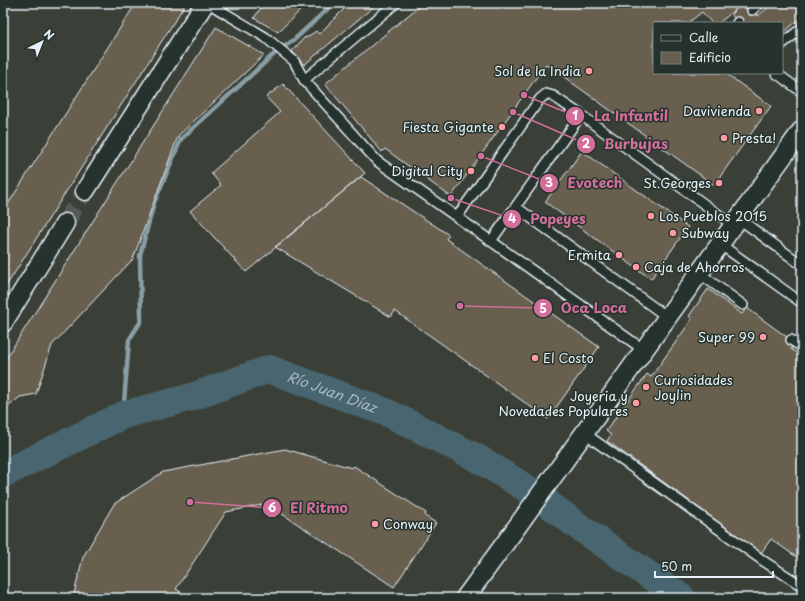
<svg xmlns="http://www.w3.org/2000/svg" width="805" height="601" font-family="'Playpen Sans',sans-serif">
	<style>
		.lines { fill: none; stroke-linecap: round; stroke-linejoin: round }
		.stream { stroke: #899ea6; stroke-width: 4.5 }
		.river { stroke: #49666f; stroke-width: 28 }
		.building { fill: #675e50; stroke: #e8f1f8 }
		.minor-tunnel { stroke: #545b55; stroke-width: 18; stroke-dasharray: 18 9; stroke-linecap: butt }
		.service-casing { stroke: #e8f1f8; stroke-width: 12 }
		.minor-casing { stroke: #e8f1f8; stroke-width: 21 }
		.service { stroke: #26332d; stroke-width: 9 }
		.minor { stroke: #26332d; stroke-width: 18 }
		.poi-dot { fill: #ff9aa2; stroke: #26332d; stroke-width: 1.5 }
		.labels { text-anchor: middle; stroke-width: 3; stroke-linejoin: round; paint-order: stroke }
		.poi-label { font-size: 13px; fill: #e8f1f8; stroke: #26332d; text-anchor: end }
		.water-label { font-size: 14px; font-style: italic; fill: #a8b9c1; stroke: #26332d }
		.leader { fill: none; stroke: #d16f9a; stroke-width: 1.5 }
		.callout-dot { fill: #d16f9a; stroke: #26332d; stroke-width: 1.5 }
		.mark-label { font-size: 12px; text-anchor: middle; font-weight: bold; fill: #fff }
		.callout-label { font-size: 14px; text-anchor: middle; font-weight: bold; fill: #d16f9a; stroke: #26332d; stroke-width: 3; stroke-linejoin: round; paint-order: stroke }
	</style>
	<rect width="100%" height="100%" fill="#3a4038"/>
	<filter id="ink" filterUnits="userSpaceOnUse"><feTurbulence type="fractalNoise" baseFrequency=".025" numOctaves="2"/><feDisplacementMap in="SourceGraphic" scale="8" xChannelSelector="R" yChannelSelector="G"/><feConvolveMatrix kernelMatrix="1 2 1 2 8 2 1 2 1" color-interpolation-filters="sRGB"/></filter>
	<g filter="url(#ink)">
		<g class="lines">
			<!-- stream -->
			<path class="stream" d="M 123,415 L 129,340 L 141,321 L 140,255 L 154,203 L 181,139 L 273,55 L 295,39 L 334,3"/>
			<!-- river -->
			<path class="river" id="s1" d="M 3,474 L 123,415 L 192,397 L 269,369 L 388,413 L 479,459 L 529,490 L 550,505 L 582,529 L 682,598"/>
		</g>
		<!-- building -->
		<path class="building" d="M 136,3 L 186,3 L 3,291 L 3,212 Z
			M 264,3 L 308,3 L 278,32 L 254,18 Z
			M 350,3 L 378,3 L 304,65 L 292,51 L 305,37 L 306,38 L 316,31 L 319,34 Z
			M 423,3 L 743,3 L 719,23 L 712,23 L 702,12 L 688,23 L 654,23 L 654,73 L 725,73 L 771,106 L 714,185 L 546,64 L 451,197 L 385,149 L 382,152 L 325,84 Z
			M 743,3 L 746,3 L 758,16 L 773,3 L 802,3 L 802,17 L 782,34 L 782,23 L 738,23 L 731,14 Z
			M 216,27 L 264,55 L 178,136 L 133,259 L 52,345 L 36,394 L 20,397 L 3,411 L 3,363 Z
			M 283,84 L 365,173 L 246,272 L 190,211 L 221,185 L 211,173 L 280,112 L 266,97 Z
			M 582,151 L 688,227 L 651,279 L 545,202 Z
			M 361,177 L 449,235 L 446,239 L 599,347 L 548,419 L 395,311 L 391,317 L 275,247 Z
			M 708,289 L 742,314 L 747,308 L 795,343 L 791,349 L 802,357 L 802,561 L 771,539 L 761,553 L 607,441 L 611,435 L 606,431 L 647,374 L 651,377 L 692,319 L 689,316 Z
			M 285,449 L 352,468 L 354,466 L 426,513 L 425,516 L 436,523 L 394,587 L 267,504 L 226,512 L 176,589 L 190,598 L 73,598 L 83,557 L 114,504 L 163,472 Z"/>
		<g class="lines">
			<!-- minor-tunnel -->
			<path class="minor-tunnel" d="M 65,223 L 85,191"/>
			<defs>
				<path id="service" d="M 208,3 L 265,37 L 294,61 L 304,80 L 377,161 L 491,241 L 644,350
					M 752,10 L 760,3
					M 737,23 L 738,22
					M 782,44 L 802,28
					M 776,73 L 802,92
					M 304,80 L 396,3
					M 516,207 L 667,317
					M 457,217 L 540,99 L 546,94 L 553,96 L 581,115 L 733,225
					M 738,218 L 802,265
					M 491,241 L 581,115
					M 720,244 L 802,303
					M 699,273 L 743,305
					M 791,340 L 802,347
					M 584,433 L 765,562 L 802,586"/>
				<path id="minor" d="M 85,191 L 205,3
					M 3,323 L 65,223
					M 465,598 L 511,535 L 802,130"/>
			</defs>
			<!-- service casing -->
			<use href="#service" class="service-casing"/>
			<!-- minor casing -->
			<use href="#minor" class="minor-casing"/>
			<!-- service -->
			<use href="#service" class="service"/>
			<!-- minor -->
			<use href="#minor" class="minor"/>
		</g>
	</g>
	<!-- markers -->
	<g class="poi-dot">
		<circle cx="589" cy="71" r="4"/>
		<circle cx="759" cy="111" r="4"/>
		<circle cx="502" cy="127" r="4"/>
		<circle cx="724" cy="138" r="4"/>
		<circle cx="471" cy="171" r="4"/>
		<circle cx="719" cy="183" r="4"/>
		<circle cx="651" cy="216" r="4"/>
		<circle cx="673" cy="233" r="4"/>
		<circle cx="619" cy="255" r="4"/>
		<circle cx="636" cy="267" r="4"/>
		<circle cx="763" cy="337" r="4"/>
		<circle cx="535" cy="358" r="4"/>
		<circle cx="646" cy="387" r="4"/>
		<circle cx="636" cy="403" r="4"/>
		<circle cx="375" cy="524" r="4"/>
	</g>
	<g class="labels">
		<!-- poi labels -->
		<g class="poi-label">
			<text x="581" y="76">Sol de la India</text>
			<text x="751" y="116">Davivienda</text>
			<text x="494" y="132">Fiesta Gigante</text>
			<text x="732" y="143" text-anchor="start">Presta!</text>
			<text x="463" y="176">Digital City</text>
			<text x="711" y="188">St.Georges</text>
			<text x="659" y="221" text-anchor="start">Los Pueblos 2015</text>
			<text x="681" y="238" text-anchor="start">Subway</text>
			<text x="611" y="260">Ermita</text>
			<text x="644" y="272" text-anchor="start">Caja de Ahorros</text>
			<text x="755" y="342">Super 99</text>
			<text x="543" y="363" text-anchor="start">El Costo</text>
			<text x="654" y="385" text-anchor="start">Curiosidades<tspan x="654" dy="15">Joylin</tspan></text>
			<text x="628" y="401">Joyeria y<tspan x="628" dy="15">Novedades Populares</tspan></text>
			<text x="383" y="529" text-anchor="start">Conway</text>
		</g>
		<!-- water labels -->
		<g class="water-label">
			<text dy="5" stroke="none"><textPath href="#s1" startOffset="354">Río Juan Díaz</textPath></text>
		</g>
	</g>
	<!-- callouts -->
	<path class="leader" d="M524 95L575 116M513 112L586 144M481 156L549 183M451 198L512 219M460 306L543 308M190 502L272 508"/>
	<g class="callout-dot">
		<circle cx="524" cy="95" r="4"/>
		<circle cx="513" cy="112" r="4"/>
		<circle cx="481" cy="156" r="4"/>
		<circle cx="451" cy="198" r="4"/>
		<circle cx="460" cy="306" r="4"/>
		<circle cx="190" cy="502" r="4"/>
		<circle cx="575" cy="116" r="10"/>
		<circle cx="586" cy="144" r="10"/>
		<circle cx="549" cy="183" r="10"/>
		<circle cx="512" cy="219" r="10"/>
		<circle cx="543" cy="308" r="10"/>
		<circle cx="272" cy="508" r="10"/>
	</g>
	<g class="mark-label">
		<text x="575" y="120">1</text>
		<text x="586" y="148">2</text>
		<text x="549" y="187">3</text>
		<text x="512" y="223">4</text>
		<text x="543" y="313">5</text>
		<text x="272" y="512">6</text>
	</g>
	<g class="callout-label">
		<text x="631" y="121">La Infantil</text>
		<text x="636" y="149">Burbujas</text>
		<text x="595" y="188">Evotech</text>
		<text x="558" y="224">Popeyes</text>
		<text x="594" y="313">Oca Loca</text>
		<text x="319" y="513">El Ritmo</text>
	</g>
	<!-- margin -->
	<rect width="805" height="601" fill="none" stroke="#26332d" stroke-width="16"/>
	<rect x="8" y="8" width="789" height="585" fill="none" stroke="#e8f1f8" stroke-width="1.5" filter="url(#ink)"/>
	<!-- legend -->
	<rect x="653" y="22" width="130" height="52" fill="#26332d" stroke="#747f7e"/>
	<rect x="661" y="35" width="20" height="6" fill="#26332d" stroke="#747f7e"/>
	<text x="689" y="42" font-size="12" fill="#e8f1f8">Calle</text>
	<rect x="661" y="52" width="20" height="12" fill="#675e50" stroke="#747f7e"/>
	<text x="689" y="62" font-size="12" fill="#e8f1f8">Edificio</text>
	<!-- north arrow -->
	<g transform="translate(42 42) rotate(43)" stroke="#26332d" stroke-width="3" paint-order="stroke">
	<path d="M0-3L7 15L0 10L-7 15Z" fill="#e8f1f8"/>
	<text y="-6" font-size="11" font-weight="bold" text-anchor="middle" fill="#e8f1f8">N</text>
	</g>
	<!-- scale -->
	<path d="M655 571v6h118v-6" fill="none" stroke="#e8f1f8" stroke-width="2"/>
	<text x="661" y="571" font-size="12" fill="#e8f1f8" stroke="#26332d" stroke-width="3" paint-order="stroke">50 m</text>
</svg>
